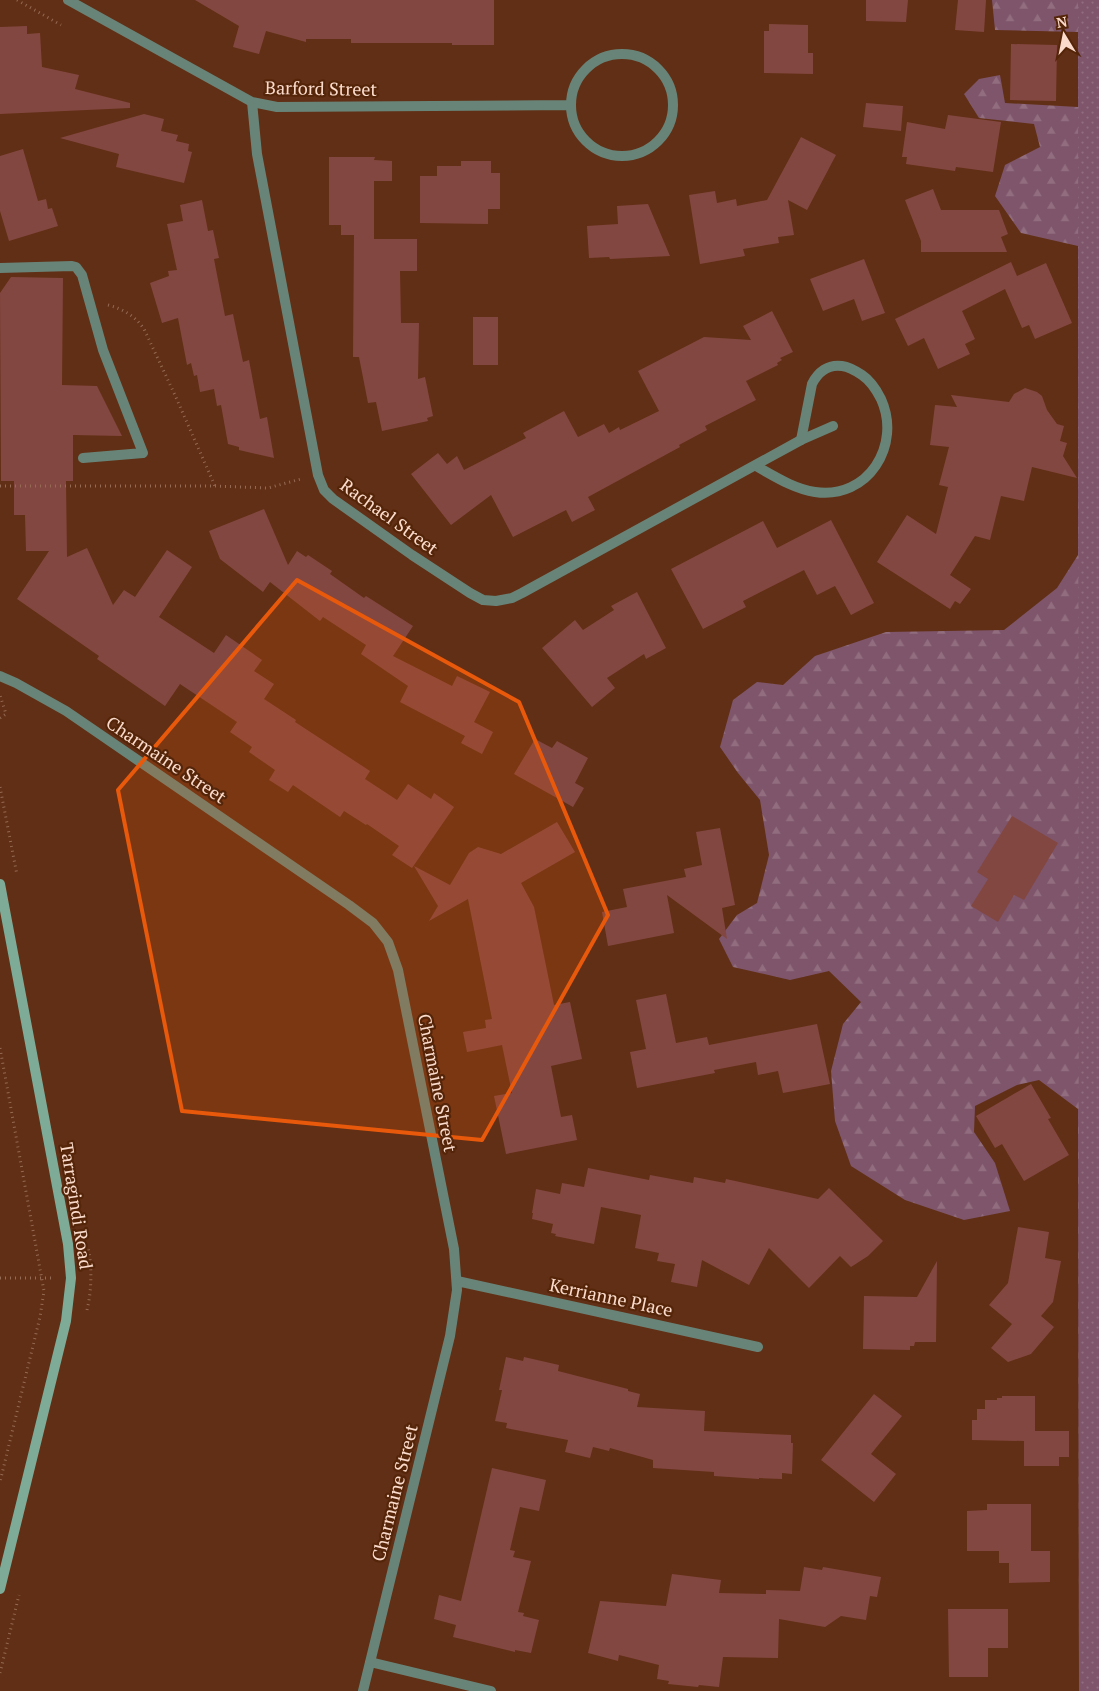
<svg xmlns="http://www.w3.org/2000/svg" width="1099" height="1691" font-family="'PT Serif',serif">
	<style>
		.forest { fill: url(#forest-firs) }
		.park { fill: url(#park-dots) }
		.building { fill: #834741 }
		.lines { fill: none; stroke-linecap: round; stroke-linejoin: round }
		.path { stroke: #956a54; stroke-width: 3; stroke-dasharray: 1 4; stroke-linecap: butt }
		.lane { stroke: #688478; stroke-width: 10 }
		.street { stroke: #688478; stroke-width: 10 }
		.secondary { stroke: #7dab97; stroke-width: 10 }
		.marked { fill: #e8590c; fill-opacity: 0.2; stroke: #e8590c; stroke-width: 4; stroke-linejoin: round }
		.labels { text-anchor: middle; stroke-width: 4.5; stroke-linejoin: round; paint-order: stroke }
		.street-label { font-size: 18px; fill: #fadbcc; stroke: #552509 }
	</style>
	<defs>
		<pattern id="forest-firs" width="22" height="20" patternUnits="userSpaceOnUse" patternTransform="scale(1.25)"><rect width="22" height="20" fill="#7e556b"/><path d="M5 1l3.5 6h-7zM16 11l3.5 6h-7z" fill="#916d7f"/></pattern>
		<pattern id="park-dots" width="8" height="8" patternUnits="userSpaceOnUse" patternTransform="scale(1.25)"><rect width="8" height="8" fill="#7e556b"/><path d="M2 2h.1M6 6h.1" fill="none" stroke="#916d7f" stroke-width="1.8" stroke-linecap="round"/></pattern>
	</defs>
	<rect width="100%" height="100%" fill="#612f15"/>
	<!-- forest -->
	<path class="forest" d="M 992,0 L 1099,0 L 1099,1691 L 1079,1691 L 1078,1109 L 1039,1080 L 1017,1085 L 975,1106 L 974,1132 L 995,1163 L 1010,1211 L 964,1220 L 905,1200 L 851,1166 L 835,1121 L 831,1071 L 843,1024 L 861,1002 L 829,971 L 790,980 L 733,967 L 719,939 L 737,915 L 757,903 L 769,855 L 760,800 L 738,773 L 720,747 L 733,700 L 757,682 L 783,685 L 815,656 L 886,632 L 1004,630 L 1057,588 L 1078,555 L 1078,246 L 1021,233 L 995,196 L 1005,165 L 1040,147 L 1034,124 L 979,118 L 964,94 L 979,79 L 1000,75 L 1005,103 L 1078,107 L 1078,32 L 995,30 Z"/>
	<!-- park -->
	<path class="park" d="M 1078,0 L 1099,0 L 1099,1691 L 1079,1691 Z"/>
	<!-- building -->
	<path class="building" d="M 195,0 L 494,0 L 494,45 L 452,45 L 452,43 L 351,43 L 351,39 L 306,39 L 306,42 L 266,31 L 259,54 L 233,47 L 239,26 Z
		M 866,0 L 908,0 L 906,22 L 866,21 Z
		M 958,0 L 986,0 L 984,32 L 955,30 Z
		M 769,24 L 808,25 L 808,53 L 813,53 L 813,74 L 764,73 L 764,31 L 769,31 Z
		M 27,26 L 27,34 L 40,33 L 42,67 L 79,75 L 75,89 L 130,103 L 130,108 L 0,114 L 0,27 Z
		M 1011,44 L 1057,45 L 1056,101 L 1010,100 Z
		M 866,103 L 903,106 L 901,131 L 863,127 Z
		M 144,114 L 164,119 L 161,131 L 178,135 L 176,141 L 189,144 L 188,151 L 192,152 L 184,183 L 116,167 L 119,154 L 60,138 Z
		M 948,115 L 1001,122 L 993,172 L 956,167 L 955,171 L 906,164 L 907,157 L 902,157 L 907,122 L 945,129 Z
		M 801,137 L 836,155 L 807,210 L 788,200 L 794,235 L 778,237 L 779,243 L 743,249 L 745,256 L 700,264 L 689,195 L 715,191 L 717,203 L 736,199 L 737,206 L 767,200 Z
		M 23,149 L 38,201 L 46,199 L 48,209 L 52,208 L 58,226 L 9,241 L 0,211 L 0,156 Z
		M 329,157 L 375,157 L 374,160 L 392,161 L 392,181 L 374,181 L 374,239 L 417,239 L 417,271 L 400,271 L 401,323 L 419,323 L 418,379 L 425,377 L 433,416 L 427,418 L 428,421 L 382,431 L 376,402 L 368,403 L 359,357 L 353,357 L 354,235 L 341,235 L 341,225 L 329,225 Z
		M 461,161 L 491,161 L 491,173 L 500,173 L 500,209 L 488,209 L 488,224 L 420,223 L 420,176 L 437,176 L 437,166 L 461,166 Z
		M 933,189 L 941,210 L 999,210 L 1008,234 L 1001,237 L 1007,252 L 921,252 L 921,241 L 905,200 Z
		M 202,200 L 208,231 L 213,230 L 219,258 L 214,259 L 225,316 L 233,314 L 243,362 L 249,360 L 260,419 L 267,417 L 274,458 L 239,450 L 239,447 L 228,444 L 221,405 L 217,406 L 214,389 L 200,392 L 197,375 L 194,376 L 191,363 L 187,365 L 178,318 L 162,323 L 150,283 L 169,276 L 168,271 L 177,270 L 167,224 L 183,221 L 180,205 Z
		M 648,204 L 670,256 L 610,259 L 609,257 L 589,258 L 587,226 L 618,224 L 617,206 Z
		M 864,259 L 885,313 L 862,321 L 854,299 L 823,311 L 810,279 Z
		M 1011,262 L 1017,276 L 1046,263 L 1072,323 L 1035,339 L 1029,325 L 1022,328 L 1005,289 L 962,311 L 975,339 L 965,344 L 970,354 L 938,369 L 924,338 L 908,346 L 895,319 Z
		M 11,277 L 63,278 L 62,385 L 97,386 L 122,436 L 73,435 L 73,481 L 66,481 L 67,557 L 87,548 L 113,605 L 124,590 L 135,597 L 167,550 L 192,567 L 159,617 L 214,653 L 226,635 L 262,660 L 254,671 L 274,684 L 264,699 L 296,720 L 295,722 L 370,771 L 365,779 L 397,800 L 408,784 L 431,799 L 434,793 L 454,807 L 412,868 L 392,855 L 399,846 L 367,824 L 366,825 L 344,811 L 340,817 L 293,785 L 288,792 L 269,780 L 275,770 L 249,752 L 252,747 L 230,732 L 237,722 L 180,684 L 165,706 L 97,659 L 99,656 L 17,599 L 49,551 L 26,551 L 25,515 L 14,515 L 14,481 L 1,481 L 0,293 Z
		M 772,311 L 793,352 L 780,358 L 782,360 L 777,363 L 778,365 L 746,381 L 756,400 L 705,426 L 707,430 L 679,445 L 680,447 L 588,497 L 595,510 L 572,522 L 566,510 L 513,537 L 491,495 L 451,525 L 411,474 L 438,453 L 447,464 L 457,456 L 464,470 L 526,438 L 523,433 L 564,411 L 578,437 L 604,424 L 609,433 L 619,427 L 620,430 L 659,411 L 638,371 L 704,337 L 751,340 L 743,326 Z
		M 473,317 L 498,317 L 498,365 L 473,365 Z
		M 1025,388 L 1037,392 L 1042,396 L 1047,410 L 1057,424 L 1064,426 L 1060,441 L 1067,443 L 1063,456 L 1077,478 L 1032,467 L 1024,501 L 1001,496 L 990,540 L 975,536 L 950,575 L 971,589 L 960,604 L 955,601 L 950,609 L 877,562 L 907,515 L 936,534 L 948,487 L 939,485 L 949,447 L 930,445 L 935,405 L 957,407 L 951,395 L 1009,402 L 1014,394 Z
		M 264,509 L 288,565 L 297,551 L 306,557 L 308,555 L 332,571 L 330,574 L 364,598 L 366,596 L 413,626 L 393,656 L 452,686 L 457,676 L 490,692 L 474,722 L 493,732 L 482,754 L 461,743 L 465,736 L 400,702 L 408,686 L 361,654 L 366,645 L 323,617 L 320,621 L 270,582 L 263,592 L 220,559 L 209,531 Z
		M 831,520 L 874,603 L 851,615 L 835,586 L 817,595 L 804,570 L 743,601 L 746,607 L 703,629 L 671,569 L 763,521 L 777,548 Z
		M 637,592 L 666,648 L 646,659 L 644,654 L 607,678 L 615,688 L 592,707 L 542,648 L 575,620 L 583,630 L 614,610 L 611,606 Z
		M 535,739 L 552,748 L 557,741 L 588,758 L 575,783 L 584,788 L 573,807 L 514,774 Z
		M 1012,816 L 1058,843 L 1024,900 L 1014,895 L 998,922 L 971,906 L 988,879 L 977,872 Z
		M 557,822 L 575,852 L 521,883 L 534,907 L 554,1005 L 570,1002 L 582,1059 L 551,1066 L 561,1117 L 572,1115 L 577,1140 L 506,1154 L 494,1096 L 512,1093 L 502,1045 L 467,1052 L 463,1032 L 486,1028 L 485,1020 L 492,1019 L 468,899 L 429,921 L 438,906 L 414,866 L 450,885 L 469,853 L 478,847 L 501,854 Z
		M 720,828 L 735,905 L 722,908 L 727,939 L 667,895 L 674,933 L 608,946 L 602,912 L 627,907 L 623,889 L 686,877 L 684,869 L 702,865 L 696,832 Z
		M 666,994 L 676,1043 L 707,1037 L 709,1045 L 817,1024 L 830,1084 L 783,1093 L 778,1071 L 758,1075 L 756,1062 L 714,1070 L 715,1073 L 637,1088 L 630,1052 L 646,1049 L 636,1000 Z
		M 1031,1084 L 1051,1118 L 1048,1119 L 1069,1155 L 1024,1181 L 1002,1144 L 995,1148 L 976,1116 Z
		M 588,1168 L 649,1180 L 650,1175 L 693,1183 L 694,1177 L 725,1183 L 726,1179 L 818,1199 L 829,1188 L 883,1241 L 868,1256 L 851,1267 L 840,1256 L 809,1288 L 769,1248 L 749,1285 L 702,1260 L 697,1287 L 671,1282 L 675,1264 L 657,1261 L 659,1253 L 635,1248 L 641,1215 L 601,1207 L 594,1244 L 555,1236 L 556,1234 L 551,1233 L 553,1224 L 532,1219 L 533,1213 L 532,1213 L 536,1189 L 560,1194 L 562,1183 L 584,1187 Z
		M 1018,1227 L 1049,1232 L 1045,1258 L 1061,1261 L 1053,1302 L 1041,1316 L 1054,1327 L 1031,1354 L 1008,1362 L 991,1348 L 1012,1324 L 989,1305 L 1008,1283 Z
		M 937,1261 L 936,1342 L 915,1342 L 914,1346 L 910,1346 L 910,1350 L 863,1349 L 864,1296 L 917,1297 Z
		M 506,1357 L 523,1361 L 524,1357 L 559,1365 L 558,1371 L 628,1389 L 628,1391 L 640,1394 L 637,1407 L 705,1411 L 704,1431 L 791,1435 L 791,1443 L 793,1443 L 792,1474 L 782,1473 L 782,1479 L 759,1478 L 759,1479 L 714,1476 L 714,1472 L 653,1468 L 653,1460 L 610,1448 L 609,1451 L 593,1447 L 590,1458 L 565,1452 L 568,1440 L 506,1428 L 507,1423 L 495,1421 L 502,1390 L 499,1390 Z
		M 874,1394 L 902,1416 L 871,1454 L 896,1474 L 874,1502 L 821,1460 Z
		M 1002,1396 L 1035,1396 L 1035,1431 L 1069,1431 L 1069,1457 L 1059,1457 L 1059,1466 L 1024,1466 L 1024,1441 L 972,1440 L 972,1420 L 977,1420 L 977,1409 L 985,1409 L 985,1400 L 997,1400 L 997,1398 L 1002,1398 Z
		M 492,1468 L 546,1480 L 539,1511 L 520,1507 L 510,1550 L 515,1551 L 513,1557 L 531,1561 L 518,1612 L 524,1613 L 523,1616 L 539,1620 L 531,1653 L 515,1650 L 515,1652 L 453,1637 L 456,1625 L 434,1619 L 439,1595 L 461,1601 Z
		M 987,1504 L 1031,1504 L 1031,1551 L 1050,1551 L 1050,1582 L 1009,1583 L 1009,1563 L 999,1563 L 999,1551 L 967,1551 L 967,1511 L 987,1510 Z
		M 804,1567 L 822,1570 L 823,1567 L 881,1577 L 877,1597 L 870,1596 L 866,1620 L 841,1616 L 825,1627 L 779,1619 L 778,1658 L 723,1657 L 719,1687 L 699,1685 L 698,1687 L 668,1684 L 669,1681 L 657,1679 L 659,1665 L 619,1655 L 618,1661 L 588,1653 L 600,1601 L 666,1606 L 672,1574 L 721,1580 L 719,1593 L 766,1594 L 766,1590 L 800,1591 Z
		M 948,1609 L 1008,1609 L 1008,1648 L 988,1648 L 988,1677 L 949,1677 Z"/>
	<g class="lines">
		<!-- path -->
		<path class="path" d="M 17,0 L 61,25
			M 108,305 C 123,309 135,316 144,329 L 174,393 L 215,486
			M 0,486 L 215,486 L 268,488 L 301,479
			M 0,718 L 6,714 L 0,695
			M 0,787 L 17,875
			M 0,1048 L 44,1291 L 40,1317 L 0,1482
			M 0,1278 L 54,1278
			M 87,1310 C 92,1289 92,1267 88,1247
			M 0,1673 L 19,1595"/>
		<!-- lane -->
		<path class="lane" d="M 0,268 L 72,266 L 76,267 L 82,275 L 103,350 L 143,453 L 83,458
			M 756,466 C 774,476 794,489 815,492 C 868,500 902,445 881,399 C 876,389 871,381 862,375 C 856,371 850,367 842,366 C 828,364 818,372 812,384 L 801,440"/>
		<!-- street -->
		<path class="street" d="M 68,0 L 252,102 L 277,107 L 571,105
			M571 105a51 51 0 1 1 102 0a51 51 0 1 1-102 0Z
			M 252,102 L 257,154 L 318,475 L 324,490 L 333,499 L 412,555 L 470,593 L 483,600 L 496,601 L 512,598 L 522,593 L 801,440 L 833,426
			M 0,676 L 16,683 L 66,711 L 349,905 L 373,923 L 388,942 L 398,970 L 454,1249 L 457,1290 L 450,1336 L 363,1691
			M 457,1281 L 758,1347
			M 370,1662 L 491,1691"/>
		<!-- secondary -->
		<path class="secondary" d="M 0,884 L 68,1244 L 71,1278 L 66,1321 L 0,1589"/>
	</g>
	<!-- marked area -->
	<path class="marked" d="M 297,580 L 519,702 L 608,915 L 482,1140 L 182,1111 L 118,790 Z"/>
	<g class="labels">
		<!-- street labels -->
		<g class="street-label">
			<text transform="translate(321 89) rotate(1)" y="6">Barford Street</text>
			<text transform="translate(389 517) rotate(36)" y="6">Rachael Street</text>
			<text transform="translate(166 760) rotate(34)" y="6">Charmaine Street</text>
			<text transform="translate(437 1083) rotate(79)" y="6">Charmaine Street</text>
			<text transform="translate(76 1206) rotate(81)" y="6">Tarragindi Road</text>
			<text transform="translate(611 1298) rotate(12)" y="6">Kerrianne Place</text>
			<text transform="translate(395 1493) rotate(-76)" y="6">Charmaine Street</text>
		</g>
	</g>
	<!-- north arrow -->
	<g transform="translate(1064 35) rotate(350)" stroke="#552509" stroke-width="4" paint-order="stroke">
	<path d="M0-4L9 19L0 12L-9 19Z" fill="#fadbcc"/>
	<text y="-8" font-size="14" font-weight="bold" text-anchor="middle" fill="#fadbcc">N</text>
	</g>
</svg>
